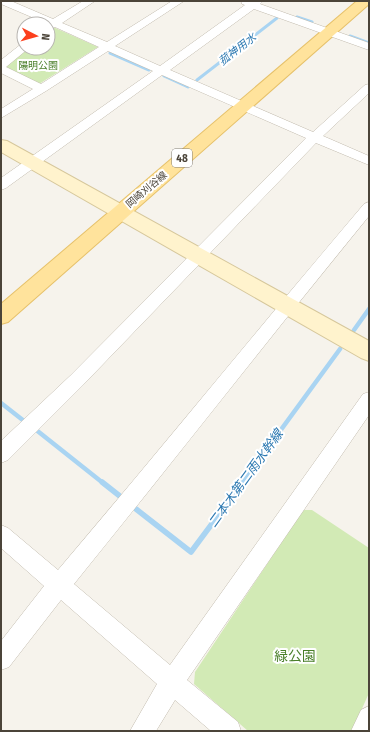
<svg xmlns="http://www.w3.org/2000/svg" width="370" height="732" font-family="'Fira Sans Condensed','Noto Sans JP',sans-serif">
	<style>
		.green { fill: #d2eab5 }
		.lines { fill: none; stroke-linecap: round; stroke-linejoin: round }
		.stream-far2 { stroke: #a9d4f2; stroke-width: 3 }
		.stream-far1 { stroke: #a9d4f2; stroke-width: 4.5 }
		.stream { stroke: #a9d4f2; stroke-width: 5.5 }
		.street-casing { stroke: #c2bbae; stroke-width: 1 }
		.secondary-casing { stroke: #d6c79b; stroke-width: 2 }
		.primary-casing { stroke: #e6c16a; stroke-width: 2 }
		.street { fill: #fff; fill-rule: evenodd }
		.secondary { fill: #fff3cd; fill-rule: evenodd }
		.primary { fill: #ffe39c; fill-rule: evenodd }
		.labels { text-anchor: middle; stroke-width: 4; stroke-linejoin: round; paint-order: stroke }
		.far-park-label { font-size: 10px; fill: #4a7f2a; stroke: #fff }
		.far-street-label { font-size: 10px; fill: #4b4439; stroke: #fff }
		.far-water-label { font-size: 11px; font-style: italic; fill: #2e7ab2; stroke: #fff }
		.shield { fill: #fff; stroke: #817c74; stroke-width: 1 }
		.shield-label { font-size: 11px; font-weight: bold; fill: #4b4439 }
		.water-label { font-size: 13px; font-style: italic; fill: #2e7ab2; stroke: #fff }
		.near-park-label { font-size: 14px; fill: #4a7f2a; stroke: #fff }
	</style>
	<rect width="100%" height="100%" fill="#f6f3ec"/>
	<!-- green -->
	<path class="green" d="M 53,27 L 98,47 L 39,84 L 5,67 L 28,48 L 48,48 L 48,31 Z
		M 303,510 L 312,510 L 369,548 L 369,693 L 352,731 L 248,731 L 194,684 L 195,672 Z"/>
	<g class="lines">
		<!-- stream-far2 -->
		<path class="stream-far2" d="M 297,17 L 312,22
			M 350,36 L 369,43
			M 110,53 L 149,70
			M 164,76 L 188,87
			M 197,80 L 277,18"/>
		<!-- stream-far1 -->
		<path class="stream-far1" d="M 354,330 L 369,309
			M 1,403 L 24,421
			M 35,429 L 103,483
			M 242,483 L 340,349"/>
		<!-- stream -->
		<path class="stream" d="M 102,482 L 121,497
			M 136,509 L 191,552 L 243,482"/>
		<defs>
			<path id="street" d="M 1,1 L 11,1 L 53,19 L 83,1 L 95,1 L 62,23 L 107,42 L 172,1 L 184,1 L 115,46 L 160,66 L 245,5 L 242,4 L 241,1 L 263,1 L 260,4 L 369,43 L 369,50 L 254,9 L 170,70 L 313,132 L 365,85 L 369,84 L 369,93 L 323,136 L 369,156 L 369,165 L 316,143 L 83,385 L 8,460 L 1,463 L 1,441 L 71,375 L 306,138 L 162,75 L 6,188 L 1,190 L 1,178 L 153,71 L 108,51 L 46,91 L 1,118 L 1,109 L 33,89 L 1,73 L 1,60 L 20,45 L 24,44 L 24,48 L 29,48 L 6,67 L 41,84 L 99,47 L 55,27 L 48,30 L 48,24 L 1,4 Z
				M 369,202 L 369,216 C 269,338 173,462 74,584 L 170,665 L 363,394 L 369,392 L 369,415 L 187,680 L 238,722 L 241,731 L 211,731 L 175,700 L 156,731 L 130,731 L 157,684 L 61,600 L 9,667 L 1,670 L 1,641 L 44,586 L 1,548 L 1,525 L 8,528 L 58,570 C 161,449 261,325 364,204 Z
				M 369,706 L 369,731 L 351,731 L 361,710 Z"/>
			<path id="secondary" d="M 1,140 L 7,141 L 369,341 L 369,361 L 361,358 L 1,152 Z"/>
			<path id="primary" d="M 357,1 L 369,1 L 369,4 L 8,322 L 1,324 L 1,304 Z"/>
		</defs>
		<!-- street casing -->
		<use href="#street" class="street-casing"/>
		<!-- secondary casing -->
		<use href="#secondary" class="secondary-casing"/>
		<!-- primary casing -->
		<use href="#primary" class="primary-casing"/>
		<!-- street -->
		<use href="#street" class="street"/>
		<!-- secondary -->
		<use href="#secondary" class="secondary"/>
		<!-- primary -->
		<use href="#primary" class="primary"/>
	</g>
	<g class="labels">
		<!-- far-park labels -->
		<g class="far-park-label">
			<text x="38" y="69">陽明公園</text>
		</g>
		<!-- far-street labels -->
		<g class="far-street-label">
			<text transform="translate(146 189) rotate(-40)" y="4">岡崎刈谷線</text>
		</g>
		<!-- far-water labels -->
		<g class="far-water-label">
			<text transform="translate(237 49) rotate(-38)" y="4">菰神用水</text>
		</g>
		<!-- shield labels -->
		<rect class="shield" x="172" y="149" width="20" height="18" rx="3"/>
		<g class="shield-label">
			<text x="182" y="162">48</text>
		</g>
		<!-- water labels -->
		<g class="water-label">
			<text transform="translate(245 478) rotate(-54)" y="5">二本木第二雨水幹線</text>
		</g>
		<!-- near-park labels -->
		<g class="near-park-label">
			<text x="295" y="661">緑公園</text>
		</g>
	</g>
	<!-- border -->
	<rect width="370" height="732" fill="none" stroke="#4b4439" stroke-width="4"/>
	<!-- north arrow -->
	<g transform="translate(36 36) rotate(96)"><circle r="19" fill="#ffffff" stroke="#b7b4b0"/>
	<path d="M0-3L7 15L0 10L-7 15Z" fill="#fc3f1d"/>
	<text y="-6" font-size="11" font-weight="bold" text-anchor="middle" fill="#4b4439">N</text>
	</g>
</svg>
